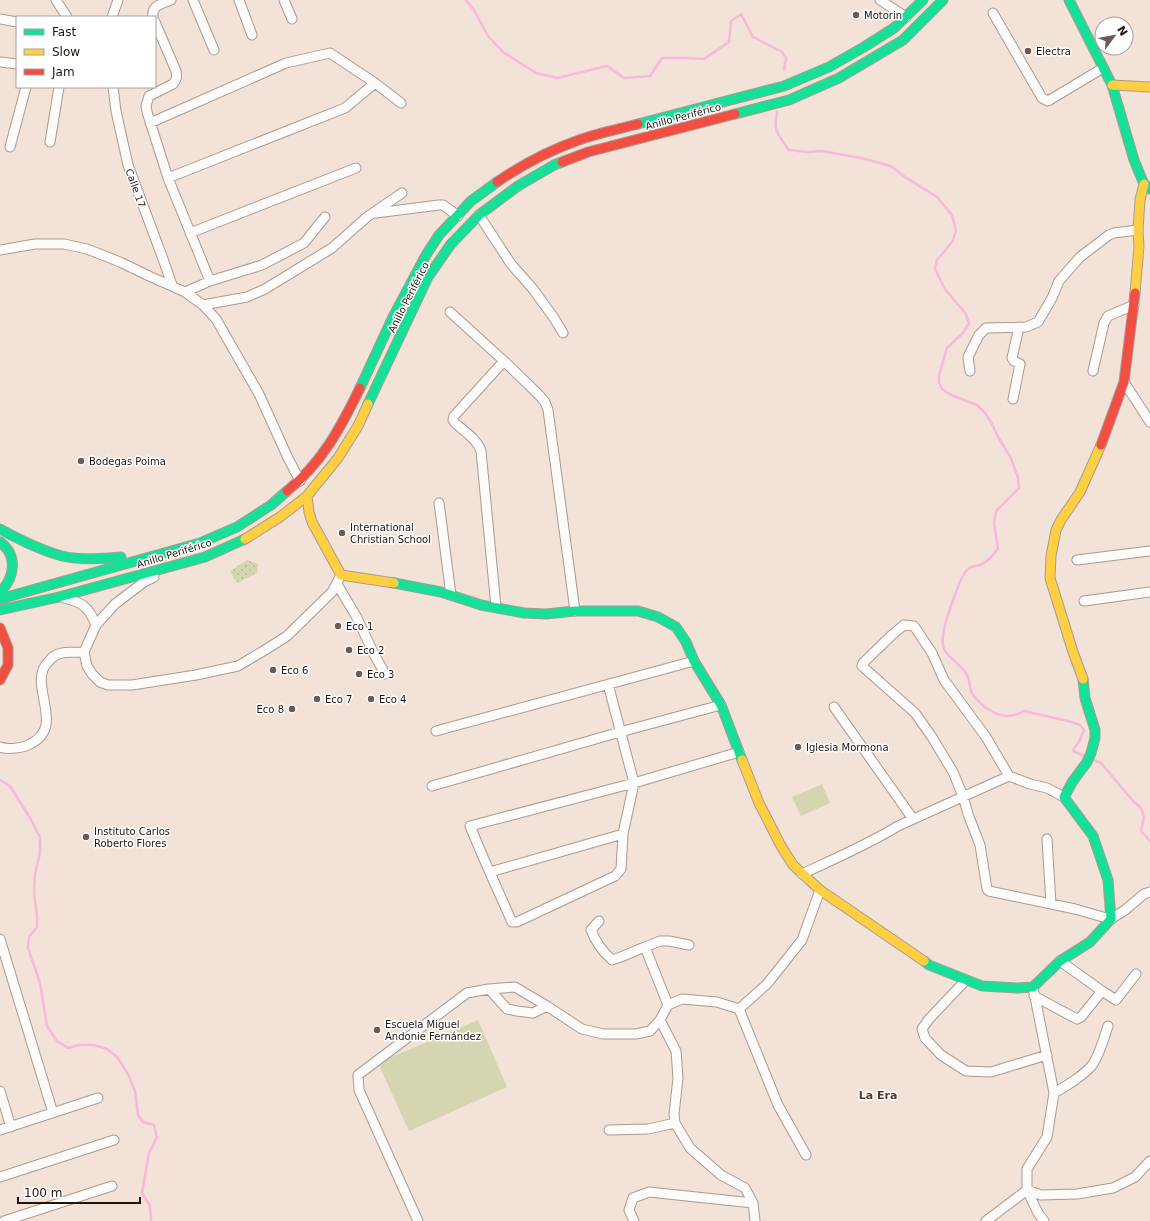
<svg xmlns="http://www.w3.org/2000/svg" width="1150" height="1221" font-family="'DejaVu Sans',sans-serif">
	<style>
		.grass { fill: url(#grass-dots) }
		.pitch { fill: #d5d5b2 }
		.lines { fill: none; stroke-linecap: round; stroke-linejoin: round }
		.stream { stroke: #f6bad7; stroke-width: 2.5 }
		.street-casing { stroke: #a89b93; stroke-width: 11 }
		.fast-casing { stroke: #a89b93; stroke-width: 11 }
		.slow-casing { stroke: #a89b93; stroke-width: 11 }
		.jam-casing { stroke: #a89b93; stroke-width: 11 }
		.street { stroke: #fdfbf9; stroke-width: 9 }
		.fast { stroke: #16e098; stroke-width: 9 }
		.slow { stroke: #ffcf43; stroke-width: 9 }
		.jam { stroke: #f24e42; stroke-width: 9 }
		.poi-dot { fill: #6a5c54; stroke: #fff; stroke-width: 1.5 }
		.labels { text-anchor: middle; stroke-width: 3; stroke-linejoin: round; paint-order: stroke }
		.poi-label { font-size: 10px; fill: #20140d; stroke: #fff; text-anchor: start }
		.street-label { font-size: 10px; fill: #20140d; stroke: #fff }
		.neighbourhood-label { font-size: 11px; font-weight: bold; fill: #563928; stroke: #fff }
	</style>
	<defs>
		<pattern id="grass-dots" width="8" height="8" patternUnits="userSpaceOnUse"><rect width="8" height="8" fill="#d5d5b2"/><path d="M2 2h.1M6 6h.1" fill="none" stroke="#b7b698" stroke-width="1.8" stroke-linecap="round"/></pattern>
	</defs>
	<rect width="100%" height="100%" fill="#f2e2d8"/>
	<!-- grass -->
	<path class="grass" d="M 247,560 L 258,564 L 257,573 L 237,583 L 230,571 Z"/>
	<!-- pitch -->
	<path class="pitch" d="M 822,784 L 830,803 L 801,816 L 792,797 Z
		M 478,1020 L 507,1087 L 409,1131 L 378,1063 Z"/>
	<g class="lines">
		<!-- stream -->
		<path class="stream" d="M 466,0 L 474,10 L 488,36 L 503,52 L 536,73 L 557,78 L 607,66 L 624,78 L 650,76 L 662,58 L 684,58 L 704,59 L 729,42 L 731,21 L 741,14 L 753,37 L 782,52 L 786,58 L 784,70
			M 777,112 C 773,131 778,135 789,150 L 808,152 L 822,151 L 861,158 L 891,166 L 905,177 L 937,197 L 952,215 L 956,231 L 952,242 L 937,260 L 935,269 L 945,289 L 966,314 L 969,323 L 963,333 L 947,348 L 939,375 L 939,383 L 942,389 L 951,395 L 977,405 L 985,413 L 991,422 L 998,437 L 1011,458 L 1018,478 L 1019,488 L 996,511 L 994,523 L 998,549 C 992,556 988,562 980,565 C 976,566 971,566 968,569 C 961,574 948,614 945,625 C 937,657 950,652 966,673 C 970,679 969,687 972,693 C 978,704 994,715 1006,716 C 1012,716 1019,714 1024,711 L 1072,722 L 1080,725 L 1084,730 L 1079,742 L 1073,750 L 1075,752 L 1085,756
			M 1092,759 L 1101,763 L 1133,801 L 1141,808 L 1144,817 L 1141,831 L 1150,841
			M 0,780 L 10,786 L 30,818 L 40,837 L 40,853 L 35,874 L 34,893 L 37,916 L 37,927 L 29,937 L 28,948 L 40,983 L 47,1026 L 57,1041 L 68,1048 L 79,1045 L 94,1045 L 107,1049 L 117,1057 L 128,1074 L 135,1091 L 138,1115 L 143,1122 L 154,1125 L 157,1137 L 149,1153 L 142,1193 L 150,1206 L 151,1221"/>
		<defs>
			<path id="street" d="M 56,0 L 67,17
				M 193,0 L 214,50
				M 239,0 L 252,35
				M 284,0 L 292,19
				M 880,0 L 906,17
				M 993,13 L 1042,98 L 1048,101 L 1103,68
				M 112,17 L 118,0
				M 153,17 C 151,5 162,4 171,0
				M 0,19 L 17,22
				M 155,22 L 176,71 C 177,77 177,79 173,84 L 149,96 L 146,106 L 147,112 L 168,178 L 210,281
				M 0,62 L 17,64
				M 113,87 L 116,111 L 128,165 L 163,259 L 172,285
				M 150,123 L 286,63 L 330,53 L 375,83 L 401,103
				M 50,142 L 59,87
				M 10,147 L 26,87
				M 168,178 L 345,108 L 375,83
				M 376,213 L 439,205 L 443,205 L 458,216
				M 479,215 L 511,264 L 533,289 L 554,318 L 563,333
				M 190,233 L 356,168
				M 0,250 L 35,244 L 64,244 L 87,249 L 120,262 L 149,276 L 185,292 L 203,305 L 216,319 L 259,394 L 288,458 L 300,481
				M 185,292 L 210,281 L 262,265 L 304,243 L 325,217
				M 203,305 L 247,297 L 265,289 L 332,248 L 367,217 L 402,193
				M 450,312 L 504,361 L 539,395 L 545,402 L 548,410 L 575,611
				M 970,371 L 968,357 L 979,335 L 986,328 L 1026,327 L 1038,322 L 1052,298 L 1059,281 L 1080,257 L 1109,235 L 1114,233 L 1138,230
				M 1093,371 L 1104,323 L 1108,316 L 1134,305
				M 1124,382 L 1150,422
				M 1013,399 L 1020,364 L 1014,361 L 1012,358 L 1019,327
				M 439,503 L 451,595
				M 1077,560 L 1150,551
				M 154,577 L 144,582 L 115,604 L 96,625 L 84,652 L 87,666 L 92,674 L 100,682 L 108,685 L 132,685 L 196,675 L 238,666 L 265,650 L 287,636 L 332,592 L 341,575
				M 337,584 L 356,616 L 374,654 L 385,674
				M 64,598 C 82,602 89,607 96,625
				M 1084,601 L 1150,592
				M 496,607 L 481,451 C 477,439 464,431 455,423 L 453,420 L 454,416 L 504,361
				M 608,684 L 634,783 L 623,834 L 621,869 L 615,876 L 517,922 L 512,922 L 483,857 L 470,826 L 634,783 L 739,752
				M 834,707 L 913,819
				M 436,731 L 694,661
				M 0,747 C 8,750 23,748 30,744 C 68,726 25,683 49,661 C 52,657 57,654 62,653 C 69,652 76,652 84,652
				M 1009,776 L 986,737 L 944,680 L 932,653 L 914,626 L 904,625 L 893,634 L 863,663 L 862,666 L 915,713 L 932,737 L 953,772 L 963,796 L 968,814 L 980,845 L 987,889 L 989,891 L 1075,909 L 1103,917 L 1111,919 L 1125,910 L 1144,894 L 1150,892
				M 432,786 L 620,732 L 721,705
				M 1047,839 L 1051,904
				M 490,872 L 623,834
				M 802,874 C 834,859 867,845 898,826 L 1009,776 L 1030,784 L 1047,788 L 1064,797
				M 599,921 L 591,930 C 596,943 602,951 612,960 C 623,957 634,951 645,947 L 668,1005
				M 0,939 L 53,1113
				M 645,947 L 660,941 L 669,941 L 689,945
				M 1060,961 L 1102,991
				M 966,980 L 929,1019 L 922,1029 L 925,1038 L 941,1055 L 966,1071 L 991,1072 L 1047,1055
				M 1033,987 L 1054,1093 L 1047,1137 L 1027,1169 L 1027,1190 L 1038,1213 L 1044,1221
				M 489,989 L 507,1009 L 517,1011 L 533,1013 L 547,1006
				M 1034,996 L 1077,1019 L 1081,1017 L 1102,991 L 1116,1000 L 1136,974
				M 739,1009 L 778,1105 L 806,1155
				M 660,1020 L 676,1051 L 678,1078 L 674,1114 L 675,1123 L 690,1148 L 721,1175 L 745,1188 L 753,1203 L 755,1221
				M 0,1091 L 11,1127
				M 1054,1093 C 1065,1087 1086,1074 1093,1064 C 1100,1053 1104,1038 1108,1026
				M 0,1130 L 98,1098
				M 609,1130 L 648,1129 L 675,1123
				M 0,1177 L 114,1140
				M 4,1221 L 112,1186
				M 418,1221 L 359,1090 L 358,1075 L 467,993 L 489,989 L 515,987 L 547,1006 L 582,1029 L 603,1034 L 636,1034 L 650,1031 L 660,1020 L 668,1005 L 682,999 L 717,1002 L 739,1009 L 767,984 L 802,940 L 820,890
				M 634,1221 L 629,1210 L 633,1198 L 649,1192 L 753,1203
				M 986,1221 L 1027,1190 L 1041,1195 L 1077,1194 L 1113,1188 L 1135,1177 L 1150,1161"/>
			<path id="fast" d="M 1069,0 L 1112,85 L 1134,160 L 1144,184 L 1150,189
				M 735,114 L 789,100 L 839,78 L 903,40 L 943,0
				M 638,124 L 784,86 L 829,67 L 864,47 L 894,28 L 923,0
				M 360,388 L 392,319 L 426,255 L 439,235 L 471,201 L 497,182
				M 368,404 L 428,277 L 451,244 L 479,215 L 518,186 L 554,165 L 562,162
				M 0,529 C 20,540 40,550 62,556 C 80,560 103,559 121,557
				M 0,542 C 18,555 15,578 0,592
				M 394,583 L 441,592 L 481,605 L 524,613 L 546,614 L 575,611 L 638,611 L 658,617 L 676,627 L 686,642 L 694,661 L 721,705 L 742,760
				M 0,599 L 200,543 L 237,527 L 271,505 L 287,491
				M 0,610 L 59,597 L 205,557 L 245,539
				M 924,961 L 929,965 L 982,986 L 1017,988 L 1033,987 L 1060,961 L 1090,942 L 1111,919 L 1108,880 L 1093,836 L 1064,797 L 1073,781 L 1087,762 L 1091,753 L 1095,738 L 1095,730 L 1085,698 L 1083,679"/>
			<path id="slow" d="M 1112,85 L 1150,87
				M 1135,293 L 1139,246 L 1138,230 L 1140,200 L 1144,184
				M 307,496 L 309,512 L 312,522 L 341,575 L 394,583
				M 245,539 L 280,517 L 307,496 L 338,458 L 358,426 L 368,404
				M 1083,679 L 1073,652 L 1050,578 L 1051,556 L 1056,530 L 1061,520 L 1080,492 L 1101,445
				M 742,760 L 759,803 L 781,846 L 793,865 L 820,890 L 924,961"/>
			<path id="jam" d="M 562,162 L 588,152 L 735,114
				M 497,182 C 522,165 550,150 579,140 C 598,133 619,129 638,124
				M 1101,445 L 1124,382 L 1135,293
				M 287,491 C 322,463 341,427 360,388
				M 0,628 L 8,648 L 8,665 L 0,680"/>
		</defs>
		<!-- street casing -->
		<use href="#street" class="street-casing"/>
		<!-- fast casing -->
		<use href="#fast" class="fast-casing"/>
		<!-- slow casing -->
		<use href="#slow" class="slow-casing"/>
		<!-- jam casing -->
		<use href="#jam" class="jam-casing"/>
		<!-- street -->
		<use href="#street" class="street"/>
		<!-- fast -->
		<use href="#fast" class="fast"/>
		<!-- slow -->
		<use href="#slow" class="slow"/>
		<!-- jam -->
		<use href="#jam" class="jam"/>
	</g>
	<!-- markers -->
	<g class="poi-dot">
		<circle cx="856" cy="15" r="4"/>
		<circle cx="1028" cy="51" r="4"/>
		<circle cx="81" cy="461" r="4"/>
		<circle cx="342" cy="533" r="4"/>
		<circle cx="338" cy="626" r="4"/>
		<circle cx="349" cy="650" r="4"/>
		<circle cx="273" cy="670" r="4"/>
		<circle cx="359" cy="674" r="4"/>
		<circle cx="317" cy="699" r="4"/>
		<circle cx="371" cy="699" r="4"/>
		<circle cx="292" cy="709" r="4"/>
		<circle cx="798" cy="747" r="4"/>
		<circle cx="86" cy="837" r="4"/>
		<circle cx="377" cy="1030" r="4"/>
	</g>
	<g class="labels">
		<!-- poi labels -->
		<g class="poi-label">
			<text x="864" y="19">Motorin</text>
			<text x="1036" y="55">Electra</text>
			<text x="89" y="465">Bodegas Poima</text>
			<text x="350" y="531">International<tspan x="350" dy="12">Christian School</tspan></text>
			<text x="346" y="630">Eco 1</text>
			<text x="357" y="654">Eco 2</text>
			<text x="281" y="674">Eco 6</text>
			<text x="367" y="678">Eco 3</text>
			<text x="325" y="703">Eco 7</text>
			<text x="379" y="703">Eco 4</text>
			<text x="284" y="713" text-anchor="end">Eco 8</text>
			<text x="806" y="751">Iglesia Mormona</text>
			<text x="94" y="835">Instituto Carlos<tspan x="94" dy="12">Roberto Flores</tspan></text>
			<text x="385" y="1028">Escuela Miguel<tspan x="385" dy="12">Andonie Fernández</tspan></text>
		</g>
		<!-- street labels -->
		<g class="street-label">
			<text transform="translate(683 116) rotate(-15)" y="4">Anillo Periférico</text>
			<text transform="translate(136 188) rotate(70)" y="4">Calle 17</text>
			<text transform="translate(408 297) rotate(-63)" y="4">Anillo Periférico</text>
			<text transform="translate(174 553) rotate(-17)" y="4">Anillo Periférico</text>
		</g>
		<!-- neighbourhood labels -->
		<g class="neighbourhood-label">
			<text x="878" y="1099">La Era</text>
		</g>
	</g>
	<!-- legend -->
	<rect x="16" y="16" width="140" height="72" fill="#ffffff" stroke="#a6a19e"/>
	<rect x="24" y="29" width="20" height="6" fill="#16e098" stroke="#a6a19e"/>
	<text x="52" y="36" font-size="12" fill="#20140d">Fast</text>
	<rect x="24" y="49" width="20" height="6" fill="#ffcf43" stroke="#a6a19e"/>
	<text x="52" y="56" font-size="12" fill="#20140d">Slow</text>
	<rect x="24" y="69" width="20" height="6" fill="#f24e42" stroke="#a6a19e"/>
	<text x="52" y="76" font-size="12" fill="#20140d">Jam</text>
	<!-- north arrow -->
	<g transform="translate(1114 36) rotate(58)"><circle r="19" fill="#ffffff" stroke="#a6a19e"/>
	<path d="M0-3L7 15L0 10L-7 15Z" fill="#6a5c54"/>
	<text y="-6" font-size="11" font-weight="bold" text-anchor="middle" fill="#20140d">N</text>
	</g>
	<!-- scale -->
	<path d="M18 1197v6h122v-6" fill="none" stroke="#20140d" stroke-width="2"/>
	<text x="24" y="1197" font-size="12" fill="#20140d" stroke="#ffffff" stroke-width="3" paint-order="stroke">100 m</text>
</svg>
